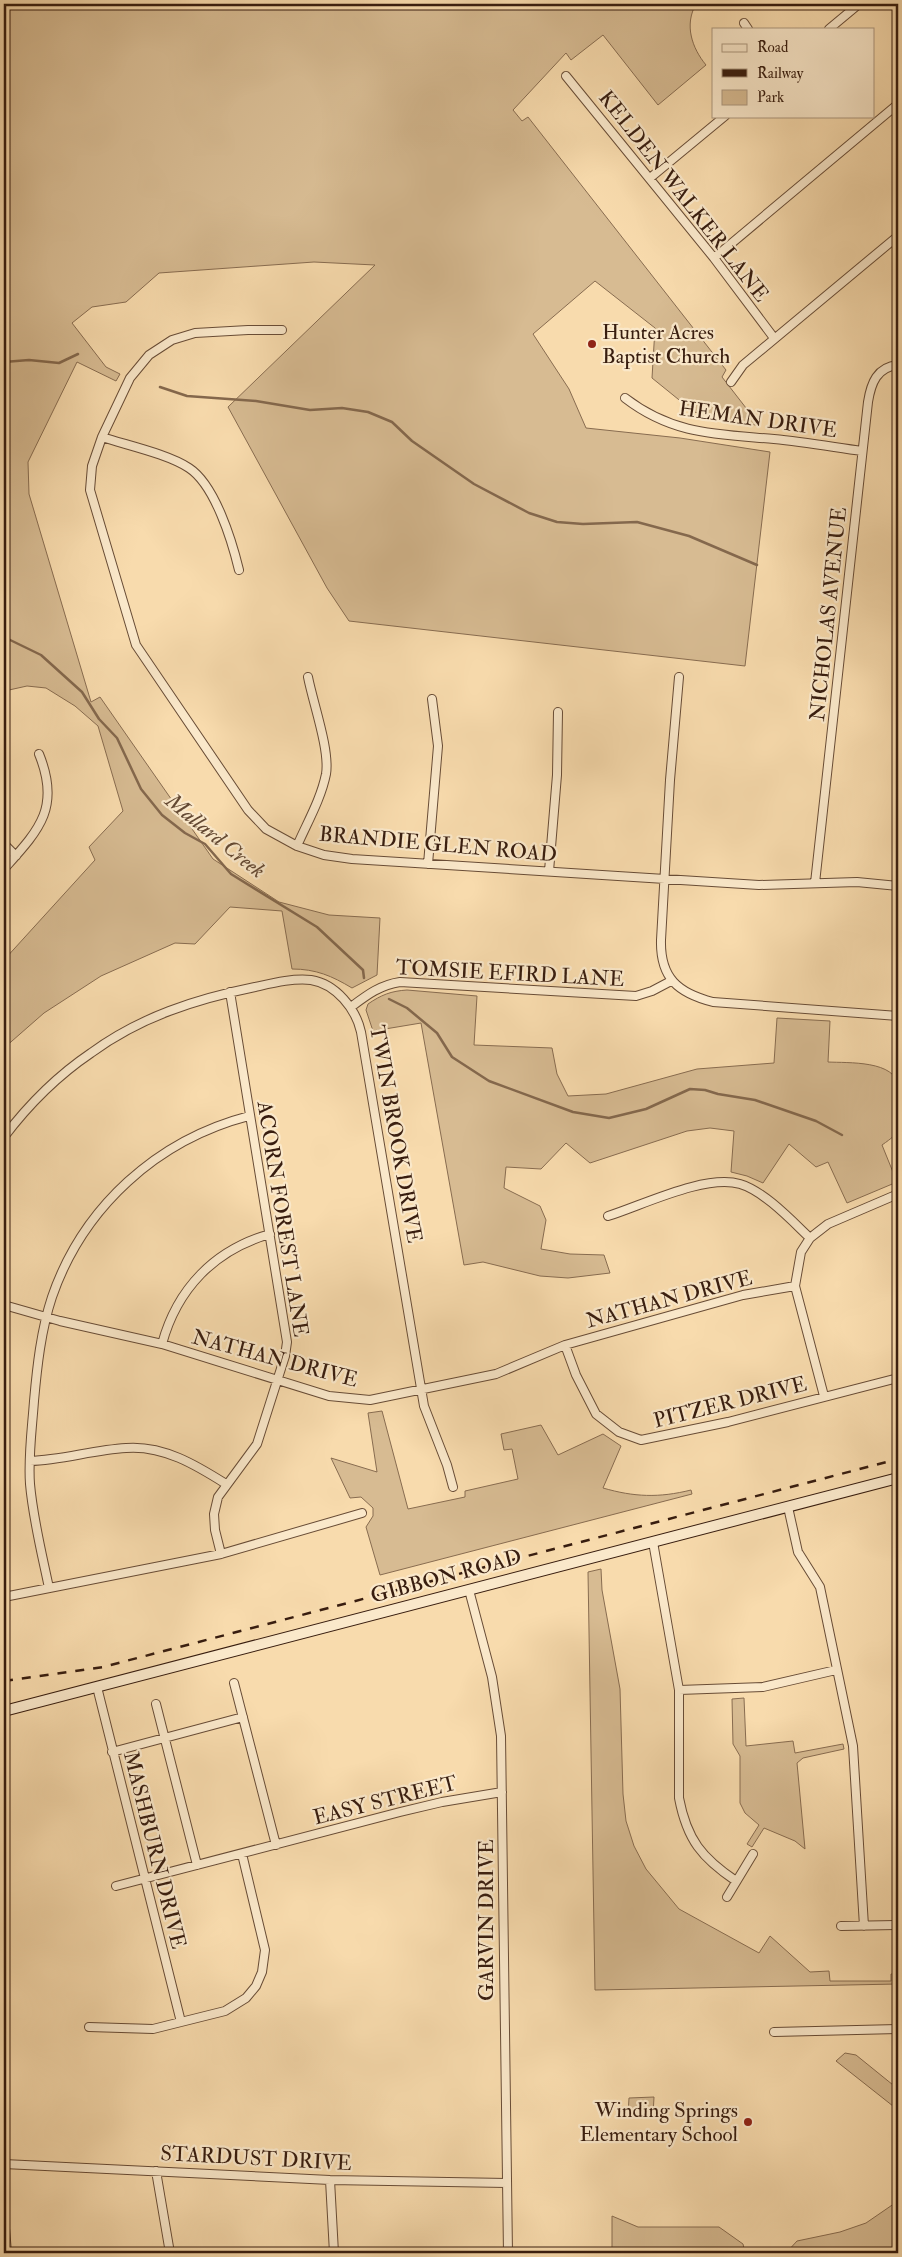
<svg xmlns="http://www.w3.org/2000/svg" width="902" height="2257" font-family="'IM FELL Double Pica',serif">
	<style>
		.green { fill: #d7bb92; stroke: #886c50 }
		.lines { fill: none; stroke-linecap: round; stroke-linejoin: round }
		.stream { stroke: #84684d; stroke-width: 2.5 }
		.street-casing { stroke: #684c36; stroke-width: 10 }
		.secondary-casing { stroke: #381d0f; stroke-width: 12 }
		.street { stroke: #fae8ca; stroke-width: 8 }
		.secondary { stroke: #fae8ca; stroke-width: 10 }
		.rail { stroke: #381d0f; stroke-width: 2.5; stroke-dasharray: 9 9; stroke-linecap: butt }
		.poi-dot { fill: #8f2418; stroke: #fae8ca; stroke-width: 2 }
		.labels { text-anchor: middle; stroke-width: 4.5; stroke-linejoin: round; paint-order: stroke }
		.street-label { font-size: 21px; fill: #381d0f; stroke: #fae8ca }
		.poi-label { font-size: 21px; fill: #381d0f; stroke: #fae8ca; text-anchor: start }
		.water-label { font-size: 22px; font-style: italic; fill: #644933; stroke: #fae8ca }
	</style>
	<rect width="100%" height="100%" fill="#f8dbad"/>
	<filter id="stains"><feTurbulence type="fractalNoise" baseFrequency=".004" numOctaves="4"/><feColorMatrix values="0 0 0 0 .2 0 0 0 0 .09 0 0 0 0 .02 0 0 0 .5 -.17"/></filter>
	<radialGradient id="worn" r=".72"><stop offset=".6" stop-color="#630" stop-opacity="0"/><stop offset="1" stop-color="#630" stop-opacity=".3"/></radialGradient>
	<!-- green -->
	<path class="green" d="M 4,4 L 696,4 C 684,25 692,48 706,65 L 658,105 L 603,35 L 571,60 L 566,53 L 513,110 L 522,121 L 528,117 L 726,370 L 722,377 L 760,426 L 694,412 L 652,378 L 655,328 L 595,281 L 533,334 L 569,389 L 586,428 L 680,438 L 770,452 L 745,666 L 349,621 L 327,588 L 228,407 L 375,265 L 314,262 L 159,273 L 126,302 L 92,307 L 72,323 L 106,367 L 120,374 L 116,381 L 77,362 L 28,462 L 29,494 L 91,702 L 100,697 L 213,859 L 279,902 L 329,915 L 380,918 L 377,975 L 352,988 C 332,976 316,969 292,969 L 282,911 L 230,907 L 195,944 L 175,943 L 101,976 L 44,1013 L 4,1048 L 4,960 L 95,860 L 89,847 L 123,811 L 98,726 L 75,706 L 46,688 L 27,686 L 9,690 L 4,695 Z
		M 407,990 L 477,996 L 474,1045 L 552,1048 L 557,1074 L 568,1096 L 606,1094 L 697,1069 L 774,1063 L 777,1018 L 830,1021 L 828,1062 C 847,1063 897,1060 898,1087 L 893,1088 L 895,1108 L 898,1108 C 898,1132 902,1131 882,1145 L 897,1182 L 847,1203 L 828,1162 L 816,1167 L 789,1144 L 763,1183 L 747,1176 L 731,1172 L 734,1131 L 710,1128 L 687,1131 L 590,1163 L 566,1143 L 541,1169 L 506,1167 L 504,1188 L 540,1206 L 546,1220 L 541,1249 L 570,1254 L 604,1255 L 610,1273 L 568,1278 L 540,1276 L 483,1262 L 464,1265 L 421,1023 L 373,1031 L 366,1010 L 368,1004 C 381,995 391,991 407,990 Z
		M 382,1411 L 408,1509 L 465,1497 L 465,1491 L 518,1479 L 512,1449 L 504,1450 L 501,1434 L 541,1425 L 558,1455 L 603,1434 L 621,1446 L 603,1488 C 634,1497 659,1498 691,1490 L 692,1494 L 380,1575 L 366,1527 L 373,1516 L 373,1508 L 361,1497 L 350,1498 L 331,1458 L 377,1472 L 368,1413 Z
		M 601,1569 L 602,1590 L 620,1689 L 623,1794 L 626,1821 L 634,1846 L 646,1869 L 679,1909 L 759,1953 L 770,1936 L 810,1972 L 829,1971 L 830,1981 L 891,1981 L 891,1974 L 898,1974 L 898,1984 L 595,1990 L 588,1572 Z
		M 744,1698 L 746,1746 L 793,1741 L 795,1753 L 843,1744 L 844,1749 L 803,1758 L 797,1763 L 805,1849 L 795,1841 L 764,1828 L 752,1847 L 747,1844 L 759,1825 L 745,1813 L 740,1803 L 740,1756 L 733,1744 L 732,1699 Z
		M 845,2053 L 856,2055 L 898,2089 L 898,2110 L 836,2061 Z
		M 654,2097 L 653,2115 L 628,2115 L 629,2098 Z
		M 898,2201 L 898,2253 L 786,2253 L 797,2241 L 840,2232 L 866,2223 Z
		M 612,2216 L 638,2227 L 719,2227 L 743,2244 L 745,2253 L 612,2253 Z"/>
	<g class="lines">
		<!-- stream -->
		<path class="stream" d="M 4,362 L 29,360 L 59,363 L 78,354
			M 160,387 L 187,396 L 256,401 L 310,410 L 342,408 L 368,412 L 392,422 L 412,441 L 474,484 L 529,513 L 557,522 L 583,524 L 637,522 L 689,536 L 757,565
			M 4,637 L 41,655 L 82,692 L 99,719 L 117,738 L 141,789 L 162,815 L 185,833 L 205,844 L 231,874 L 317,927 L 363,970 L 364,978
			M 389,999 L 407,1008 L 437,1033 L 452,1057 L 489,1081 L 573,1112 L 609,1118 L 646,1109 L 690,1089 L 705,1090 L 718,1094 L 755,1100 L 816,1121 L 842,1135
			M 603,2253 L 604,2253
			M 817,2253 L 826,2249 L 843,2253"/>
		<defs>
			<path id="street" d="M 744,23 L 748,29
				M 829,29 L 859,4
				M 566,76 L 714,258 L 774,338
				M 650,178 L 725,116
				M 714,258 L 898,104
				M 282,330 L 248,330 L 195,333 L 172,340 L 149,355 L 130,378 L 102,437 L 92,466 L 90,490 L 136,645 L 248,810 L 266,829 L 297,846 L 324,855 L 352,859 L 759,885 L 857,882 L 898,886
				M 731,382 L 743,365 L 898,236
				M 625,398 C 673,435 717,434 774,439 C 804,442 833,447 862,451
				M 102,437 C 126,445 168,454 189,468 C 215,485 232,541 239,570
				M 679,677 L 670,780 L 661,940 C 660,978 678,993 713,1002 L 898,1016
				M 4,844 L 16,856
				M 297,846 C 307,823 321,799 326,774 C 330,750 313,703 308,677
				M 428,864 L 438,746 L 432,699
				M 4,869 C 39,830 61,808 39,754
				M 549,871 L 557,775 L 558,712
				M 815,883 L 868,402 C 871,383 877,367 898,365
				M 351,1007 C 367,995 380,985 400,982 L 636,996 L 652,991 L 671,981
				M 4,1137 C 29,1104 57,1076 91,1053 C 140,1017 196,999 255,987 C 273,983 293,978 311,980 C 336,984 356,1009 361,1032 L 424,1406 L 447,1465 L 453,1487
				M 608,1216 C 643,1205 705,1174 740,1184 C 764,1191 792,1221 810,1238
				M 4,1305 L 60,1321 L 162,1344 L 329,1396 L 370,1400 L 496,1374 L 565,1345 L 743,1295 L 795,1286
				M 162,1344 C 177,1289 214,1250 270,1234
				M 565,1345 L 576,1375 L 596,1414 L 619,1432 L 641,1440 L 728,1422 L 894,1379
				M 824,1396 L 795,1286 L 801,1252 L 810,1238 L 828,1224 L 898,1194
				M 30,1461 C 62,1460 93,1450 126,1448 C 163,1445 196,1465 226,1484
				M 788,1507 L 798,1552 L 820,1587 L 853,1746 L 864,1926
				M 653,1542 L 679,1690 L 679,1798 C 687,1840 702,1858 736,1881
				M 221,1554 L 215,1530 L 214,1514 L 218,1497 L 257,1444 L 285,1356 L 287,1342 L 230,992
				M 49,1588 C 42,1554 33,1519 30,1484 C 28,1457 32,1429 34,1401 C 37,1367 41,1330 52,1297 C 83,1207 157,1140 249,1116
				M 469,1590 L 492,1677 L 501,1736 L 508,2253
				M 4,1597 L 221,1554 L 362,1513
				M 234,1683 L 276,1845
				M 97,1687 L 181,2022
				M 679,1690 L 763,1687 L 836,1670
				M 156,1704 L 197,1865
				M 112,1752 L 243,1717
				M 116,1886 L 400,1812 L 442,1802 L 502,1792
				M 727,1897 L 753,1854
				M 841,1926 L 896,1925
				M 89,2027 L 153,2029 L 225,2011 L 246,1998 L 256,1986 L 262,1972 L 265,1950 L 242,1854
				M 774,2032 L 898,2029
				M 4,2164 L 330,2180 L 507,2183
				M 156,2171 L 170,2253
				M 330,2180 L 334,2253
				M 4,2216 L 7,2253"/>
			<path id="secondary" d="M 4,1711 L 898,1478"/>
		</defs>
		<!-- street casing -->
		<use href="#street" class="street-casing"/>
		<!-- secondary casing -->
		<use href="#secondary" class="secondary-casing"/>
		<!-- street -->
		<use href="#street" class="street"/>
		<!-- secondary -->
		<use href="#secondary" class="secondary"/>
		<!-- rail -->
		<path class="rail" d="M 4,1681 L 103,1667 L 898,1459"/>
	</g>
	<!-- markers -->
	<g class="poi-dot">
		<circle cx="592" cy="344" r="5"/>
		<circle cx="748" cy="2122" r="5"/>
	</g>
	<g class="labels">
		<!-- street labels -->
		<g class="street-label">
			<text transform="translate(684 196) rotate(52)" y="7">KELDEN WALKER LANE</text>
			<text transform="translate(758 419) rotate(8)" y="7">HEMAN DRIVE</text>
			<text transform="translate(828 614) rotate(-84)" y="7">NICHOLAS AVENUE</text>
			<text transform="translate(438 844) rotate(5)" y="7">BRANDIE GLEN ROAD</text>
			<text transform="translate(510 973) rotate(3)" y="7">TOMSIE EFIRD LANE</text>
			<text transform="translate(396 1134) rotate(80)" y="7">TWIN BROOK DRIVE</text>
			<text transform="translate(283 1219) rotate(81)" y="7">ACORN FOREST LANE</text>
			<text transform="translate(669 1299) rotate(-15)" y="7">NATHAN DRIVE</text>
			<text transform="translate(275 1358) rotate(15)" y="7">NATHAN DRIVE</text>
			<text transform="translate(730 1402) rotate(-14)" y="7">PITZER DRIVE</text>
			<text transform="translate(446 1576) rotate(-15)" y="7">GIBBON ROAD</text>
			<text transform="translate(385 1800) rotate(-14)" y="7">EASY STREET</text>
			<text transform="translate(155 1850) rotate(76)" y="7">MASHBURN DRIVE</text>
			<text transform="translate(486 1920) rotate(-90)" y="7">GARVIN DRIVE</text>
			<text transform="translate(256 2158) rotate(3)" y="7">STARDUST DRIVE</text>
		</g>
		<!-- poi labels -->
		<g class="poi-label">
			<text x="602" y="339">Hunter Acres<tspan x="602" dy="24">Baptist Church</tspan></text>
			<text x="738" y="2117" text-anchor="end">Winding Springs<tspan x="738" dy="24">Elementary School</tspan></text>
		</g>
		<!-- water labels -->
		<g class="water-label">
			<text transform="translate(216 835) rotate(39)" y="8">Mallard Creek</text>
		</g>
	</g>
	<!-- margin -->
	<rect width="902" height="2257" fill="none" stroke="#f8dbad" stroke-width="20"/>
	<rect x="5" y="5" width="892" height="2247" fill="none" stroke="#381d0f" stroke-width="2.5"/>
	<rect x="10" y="10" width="882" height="2237" fill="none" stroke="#381d0f"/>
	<!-- legend -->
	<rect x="712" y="28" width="162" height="90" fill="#fae8ca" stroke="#ac977f"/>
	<rect x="722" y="44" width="25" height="8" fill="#fae8ca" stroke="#ac977f"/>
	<text x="757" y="52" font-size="15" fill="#381d0f">Road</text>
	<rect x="722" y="69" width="25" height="8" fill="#381d0f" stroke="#ac977f"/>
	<text x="757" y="78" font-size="15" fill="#381d0f">Railway</text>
	<rect x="722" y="90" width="25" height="15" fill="#d7bb92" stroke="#ac977f"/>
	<text x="757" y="102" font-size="15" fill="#381d0f">Park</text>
	<rect width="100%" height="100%" filter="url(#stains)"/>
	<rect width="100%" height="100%" fill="url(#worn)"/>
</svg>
